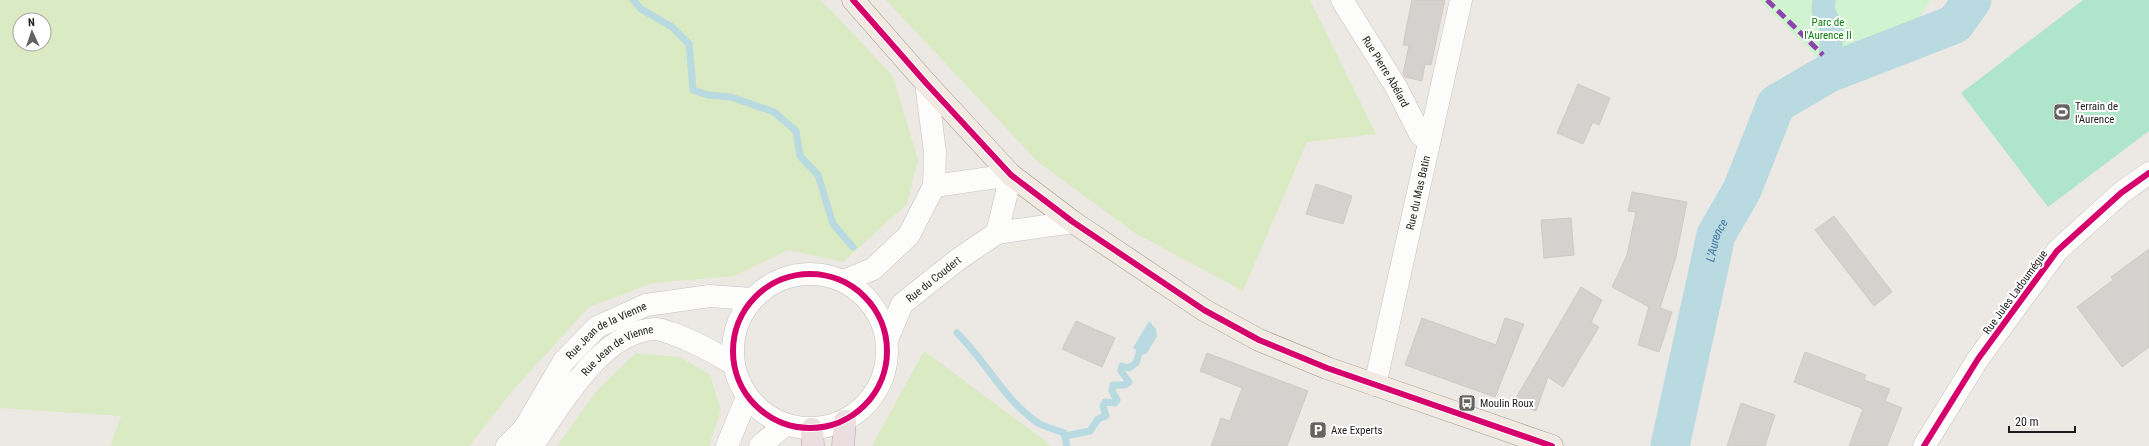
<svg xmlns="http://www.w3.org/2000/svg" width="2149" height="446" font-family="'Roboto Condensed',sans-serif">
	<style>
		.grass { fill: #daeac2; fill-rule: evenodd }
		.park { fill: #d2f3d0 }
		.pitch { fill: #afe5ca }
		.water { fill: #b8dae0 }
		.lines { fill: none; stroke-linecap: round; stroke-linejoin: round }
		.stream { stroke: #b8dae0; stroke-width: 7 }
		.canal { stroke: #b8dae0; stroke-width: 23 }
		.river { stroke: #b8dae0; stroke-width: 39 }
		.building { fill: #d4d1ce; stroke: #cfcac6 }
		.minor-casing { stroke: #c4c3c1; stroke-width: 23 }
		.major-casing { stroke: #a29582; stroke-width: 23 }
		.highway-casing { stroke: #c29ba9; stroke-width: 23 }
		.minor { stroke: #fcfcfb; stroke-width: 22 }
		.major { stroke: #f0eae3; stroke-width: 22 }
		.highway { stroke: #eadee1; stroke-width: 22 }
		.quiet { stroke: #8e44ad; stroke-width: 5; stroke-dasharray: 10 5; stroke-linecap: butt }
		.cycleway-casing { stroke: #fff; stroke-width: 8 }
		.cycleway { stroke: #d6006c; stroke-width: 6 }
		.labels { text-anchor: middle; stroke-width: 4; stroke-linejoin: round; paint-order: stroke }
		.park-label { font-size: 11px; fill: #077f09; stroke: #fff }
		.street-label { font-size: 11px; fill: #1d1d1d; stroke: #fff }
		.poi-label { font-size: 11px; fill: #1d1d1d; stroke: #fff; text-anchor: start }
		.water-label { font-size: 12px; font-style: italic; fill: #4177a0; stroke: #fff }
	</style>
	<rect width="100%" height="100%" fill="#ece9e5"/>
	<!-- grass -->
	<path class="grass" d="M 0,0 L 821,0 L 893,76 L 918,160 L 907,204 L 843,262 L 788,250 L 735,276 L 653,283 L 589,307 L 514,389 L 469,446 L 110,446 L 121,416 L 0,408 ZM 20,20 L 44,20 L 44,44 L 20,44 Z
		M 886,0 L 1310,0 L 1376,134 L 1307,142 L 1243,291 L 1135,233 L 1038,162 Z
		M 924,351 L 1048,443 L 1050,446 L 872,446 Z
		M 636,353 L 680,357 L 710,375 L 721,410 L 709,446 L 557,446 L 598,389 Z"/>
	<!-- park -->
	<path class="park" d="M 1759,0 L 1931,0 L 1918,19 L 1822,62 Z"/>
	<!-- pitch -->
	<path class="pitch" d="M 2083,0 L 2149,0 L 2149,131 L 2048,207 L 1961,93 Z"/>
	<!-- water -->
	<path class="water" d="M 1149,321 L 1156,329 L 1157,336 L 1147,353 L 1143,355 L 1133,348 Z"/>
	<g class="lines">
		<!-- stream -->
		<path class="stream" d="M 633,0 L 641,9 L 672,27 L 689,44 L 693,90 L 708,95 L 731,97 L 774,112 L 796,131 L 800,156 L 818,175 L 833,224 L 853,247
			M 957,333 C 986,361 1004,400 1038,423 C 1045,427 1056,430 1064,433 L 1067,446
			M 1065,436 L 1090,431 L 1098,419 L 1106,416 L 1103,406 L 1105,402 L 1115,403 L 1117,400 L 1112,391 L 1113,385 L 1125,385 L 1129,382 L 1121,371 L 1122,366 L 1129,368 L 1136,363 L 1140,350"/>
		<!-- canal -->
		<path class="canal" d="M 1824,0 L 1823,10 L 1832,29 L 1829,73"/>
		<!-- river -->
		<path class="river" id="s1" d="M 1670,446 L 1716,235 L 1742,190 L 1776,104 L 1829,73 L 1955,24 L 1972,0"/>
	</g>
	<!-- building -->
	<path class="building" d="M 1412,0 L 1445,0 L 1431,65 L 1425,64 L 1422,81 L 1405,77 L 1403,74 L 1409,45 L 1403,45 Z
		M 1578,84 L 1610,98 L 1599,125 L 1593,122 L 1583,144 L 1557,133 Z
		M 1316,184 L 1352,196 L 1343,224 L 1306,214 Z
		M 1632,192 L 1687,202 L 1676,257 L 1660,308 L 1672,312 L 1659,352 L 1638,345 L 1649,307 L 1612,287 L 1627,255 L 1636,212 L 1628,211 Z
		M 1834,216 L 1892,292 L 1874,306 L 1815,230 Z
		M 1571,218 L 1574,255 L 1544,258 L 1541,220 Z
		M 2149,249 L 2149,347 L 2122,367 L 2077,307 L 2113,280 L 2111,277 Z
		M 1581,287 L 1602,300 L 1591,322 L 1599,327 L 1563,387 L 1548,377 L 1536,411 L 1513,403 Z
		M 1422,318 L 1496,345 L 1505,318 L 1524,324 L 1495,397 L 1405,365 Z
		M 1076,321 L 1115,338 L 1102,367 L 1062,349 Z
		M 1805,352 L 1866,375 L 1864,380 L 1890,389 L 1885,401 L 1902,408 L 1887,446 L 1849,446 L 1863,409 L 1794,382 Z
		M 1207,353 L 1308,391 L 1287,446 L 1211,446 L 1221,418 L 1230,421 L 1242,388 L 1200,371 Z
		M 1741,403 L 1775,415 L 1765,446 L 1727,446 Z"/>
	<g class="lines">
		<defs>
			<g id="minor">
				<path id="s2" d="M 1342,0 L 1395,85 L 1420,134 L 1429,142"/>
				<path d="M 934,186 L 1011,175 L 997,233"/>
				<circle cx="810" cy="351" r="77"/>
				<path d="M 844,281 L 873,269 L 909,235 L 934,186 L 935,152 L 926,83"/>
				<path id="s3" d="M 887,340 L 902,304 L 960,258 L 997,233 L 1073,222"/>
				<path id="s4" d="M 1375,385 L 1461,0"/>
				<path id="s5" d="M 507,446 L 524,429 L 564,361 L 597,327 L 646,305 L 710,296 L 752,299"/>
				<path id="s6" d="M 532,446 C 560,407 601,330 656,329 C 661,329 666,332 671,333 C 694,341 712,351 733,364"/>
				<path d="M 727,446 L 747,397"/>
				<path d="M 760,446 L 785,425"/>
				<path d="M 1924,446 L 1978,359 L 2057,251 L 2121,193 L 2149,173"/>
			</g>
			<path id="major" d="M 853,0 L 926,83 L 1011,175 L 1073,222 L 1204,310 L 1259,340 L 1327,368 L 1552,446"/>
			<path id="highway" d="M 812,429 L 813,446
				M 843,446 L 845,421"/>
		</defs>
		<!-- minor casing -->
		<use href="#minor" class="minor-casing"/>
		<!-- major casing -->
		<use href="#major" class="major-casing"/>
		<!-- highway casing -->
		<use href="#highway" class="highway-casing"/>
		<!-- minor -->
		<use href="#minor" class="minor"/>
		<!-- major -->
		<use href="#major" class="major"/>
		<!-- highway -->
		<use href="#highway" class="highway"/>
		<!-- quiet -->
		<path class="quiet" d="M 1767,0 L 1823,55"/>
		<defs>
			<path id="cycleway" d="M 853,0 L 926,83 L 1011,175 L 1073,222 L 1204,310 L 1259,340 L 1327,368 L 1552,446
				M733 351a77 77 0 1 1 154 0a77 77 0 1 1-154 0Z
				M 1924,446 L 1978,359 L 2057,251 L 2121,193 L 2149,173"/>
		</defs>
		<!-- cycleway casing -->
		<use href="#cycleway" class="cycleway-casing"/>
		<!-- cycleway -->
		<use href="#cycleway" class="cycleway"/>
	</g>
	<!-- icons -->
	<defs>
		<symbol id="stadium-square" viewBox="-11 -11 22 22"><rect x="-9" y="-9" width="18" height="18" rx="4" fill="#656463" stroke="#fff"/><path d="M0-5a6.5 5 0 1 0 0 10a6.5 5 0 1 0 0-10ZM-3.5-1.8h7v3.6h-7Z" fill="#fff"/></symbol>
		<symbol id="bus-square" viewBox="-11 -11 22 22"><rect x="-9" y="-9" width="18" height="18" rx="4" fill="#656463" stroke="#fff"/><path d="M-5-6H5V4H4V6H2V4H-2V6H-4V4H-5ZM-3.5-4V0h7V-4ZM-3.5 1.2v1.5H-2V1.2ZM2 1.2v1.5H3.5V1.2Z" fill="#fff"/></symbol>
		<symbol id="parking-square" viewBox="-11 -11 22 22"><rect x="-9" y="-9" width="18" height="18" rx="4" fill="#656463" stroke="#fff"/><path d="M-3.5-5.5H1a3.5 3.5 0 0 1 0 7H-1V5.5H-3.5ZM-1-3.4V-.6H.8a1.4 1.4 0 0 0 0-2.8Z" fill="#fff"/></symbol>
	</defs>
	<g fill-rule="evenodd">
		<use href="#stadium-square" x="2052" y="102" width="20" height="20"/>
		<use href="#bus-square" x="1457" y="393" width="20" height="20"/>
		<use href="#parking-square" x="1308" y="420" width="20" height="20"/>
	</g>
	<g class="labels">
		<!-- park labels -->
		<g class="park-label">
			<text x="1828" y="26">Parc de<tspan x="1828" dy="13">l'Aurence II</tspan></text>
		</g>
		<!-- street labels -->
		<g class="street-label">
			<text dy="4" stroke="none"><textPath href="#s2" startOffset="84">Rue Pierre Abélard</textPath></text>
			<text dy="4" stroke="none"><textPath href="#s4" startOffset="197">Rue du Mas Batin</textPath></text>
			<text dy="4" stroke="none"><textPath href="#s3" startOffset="79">Rue du Coudert</textPath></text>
			<text transform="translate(2015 292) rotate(-54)" y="4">Rue Jules Ladoumégue</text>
			<text dy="4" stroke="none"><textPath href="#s5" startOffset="156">Rue Jean de la Vienne</textPath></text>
			<text dy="4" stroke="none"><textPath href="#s6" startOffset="131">Rue Jean de Vienne</textPath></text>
		</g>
		<!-- poi labels -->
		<g class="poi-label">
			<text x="2075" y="110">Terrain de<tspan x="2075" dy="13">l'Aurence</tspan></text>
			<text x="1480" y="407">Moulin Roux</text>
			<text x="1331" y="434">Axe Experts</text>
		</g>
		<!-- water labels -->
		<g class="water-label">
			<text dy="4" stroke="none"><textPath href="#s1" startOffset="211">L'Aurence</textPath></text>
		</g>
	</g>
	<!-- north arrow -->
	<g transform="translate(32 32) rotate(357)"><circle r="19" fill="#ffffff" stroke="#a5a5a5"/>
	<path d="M0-3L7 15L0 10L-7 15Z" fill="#656463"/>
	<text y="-6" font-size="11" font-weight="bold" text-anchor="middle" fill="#1d1d1d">N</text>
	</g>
	<!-- scale -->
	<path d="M2009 426v6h66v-6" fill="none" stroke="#1d1d1d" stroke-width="2"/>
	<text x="2015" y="426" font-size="12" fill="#1d1d1d" stroke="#ffffff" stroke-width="3" paint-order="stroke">20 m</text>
</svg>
